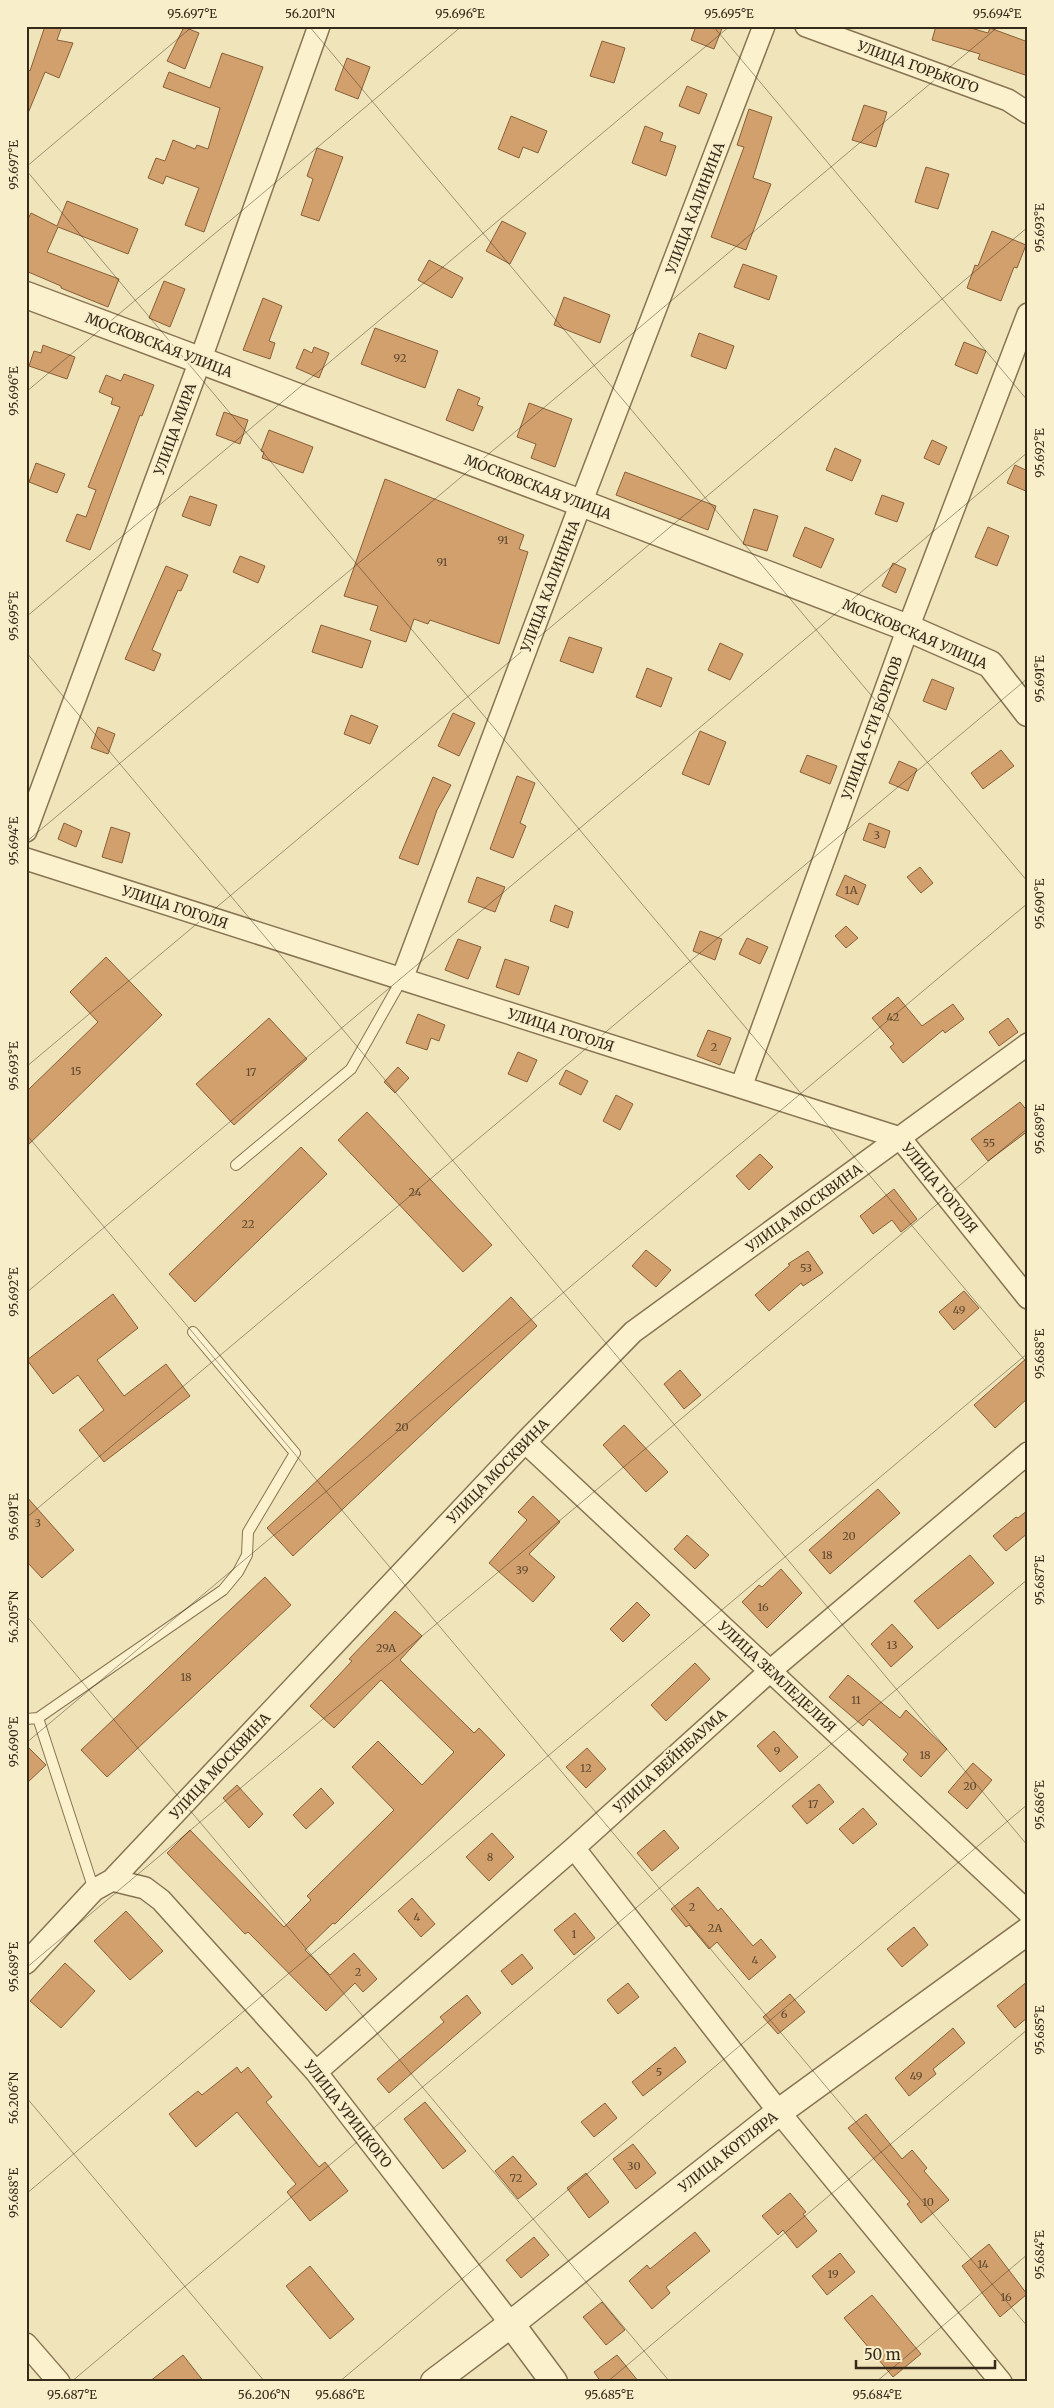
<svg xmlns="http://www.w3.org/2000/svg" width="1054" height="2408" font-family="Merriweather,serif">
	<style>
		.building { fill: #d2a06d; stroke: #895f38 }
		.lines { fill: none; stroke-linecap: round; stroke-linejoin: round }
		.service-casing { stroke: #887453; stroke-width: 12 }
		.minor-casing { stroke: #887453; stroke-width: 24 }
		.tertiary-casing { stroke: #887453; stroke-width: 29 }
		.service { stroke: #fbf2cd; stroke-width: 10 }
		.minor { stroke: #fbf2cd; stroke-width: 21 }
		.tertiary { stroke: #fbf2cd; stroke-width: 26 }
		.ticks { fill: none; stroke: #362a1a; stroke-width: 1; stroke-opacity: 0.45 }
		.labels { text-anchor: middle; stroke-width: 4.5; stroke-linejoin: round; paint-order: stroke }
		.number-label { font-size: 11px; fill: #5d482f }
		.street-label { font-size: 14px; fill: #362a1a; stroke: #f8efca }
		.neatline { fill: none; stroke: #362a1a; stroke-width: 2 }
		.ticks-label { font-size: 12px; text-anchor: middle; fill: #362a1a }
	</style>
	<rect width="100%" height="100%" fill="#f0e5ba"/>
	<!-- building -->
	<path class="building" d="M 45,26 L 62,26 L 57,40 L 73,43 L 59,78 L 45,72 L 26,118 L 26,69 L 30,71 Z
		M 696,26 L 723,26 L 714,49 L 691,40 Z
		M 936,26 L 964,26 L 988,33 L 990,28 L 1028,42 L 1028,76 L 978,59 L 980,54 L 932,40 Z
		M 184,27 L 199,33 L 185,69 L 167,61 Z
		M 602,41 L 625,48 L 614,83 L 590,76 Z
		M 222,53 L 263,67 L 204,232 L 185,225 L 199,188 L 166,176 L 163,184 L 148,178 L 156,158 L 165,161 L 173,140 L 195,149 L 197,145 L 208,149 L 220,108 L 163,87 L 169,72 L 210,88 Z
		M 347,58 L 370,67 L 358,99 L 335,90 Z
		M 687,86 L 707,94 L 699,114 L 679,106 Z
		M 864,105 L 887,112 L 876,147 L 852,140 Z
		M 749,109 L 772,117 L 753,178 L 771,184 L 746,250 L 711,237 L 744,147 L 737,145 Z
		M 511,116 L 547,131 L 538,153 L 523,147 L 519,158 L 498,149 Z
		M 645,126 L 663,133 L 660,141 L 676,146 L 666,176 L 632,163 Z
		M 317,148 L 343,157 L 319,221 L 301,215 L 313,179 L 307,176 Z
		M 926,167 L 949,174 L 938,209 L 915,202 Z
		M 67,201 L 138,229 L 128,254 L 58,227 L 47,252 L 119,279 L 108,307 L 61,288 L 61,286 L 26,271 L 26,223 L 31,213 L 57,226 Z
		M 502,221 L 526,233 L 510,264 L 486,251 Z
		M 992,231 L 1026,245 L 1017,268 L 1014,267 L 1001,301 L 967,288 L 975,265 L 978,266 Z
		M 429,260 L 463,278 L 452,298 L 418,280 Z
		M 743,264 L 777,276 L 769,300 L 734,287 Z
		M 164,281 L 185,289 L 170,327 L 149,318 Z
		M 564,297 L 610,315 L 600,343 L 554,325 Z
		M 263,298 L 282,306 L 269,341 L 275,343 L 270,359 L 243,350 Z
		M 375,328 L 438,351 L 425,388 L 361,364 Z
		M 699,333 L 734,346 L 726,369 L 691,356 Z
		M 964,342 L 986,351 L 977,374 L 955,365 Z
		M 43,345 L 75,357 L 67,379 L 29,366 L 34,351 L 41,353 Z
		M 314,347 L 329,353 L 319,378 L 296,368 L 304,349 L 312,353 Z
		M 124,374 L 154,385 L 142,416 L 140,415 L 90,550 L 66,541 L 77,514 L 86,517 L 96,490 L 88,487 L 120,407 L 111,404 L 113,398 L 99,392 L 106,375 L 121,381 Z
		M 458,389 L 480,398 L 477,405 L 483,407 L 473,431 L 446,420 Z
		M 529,403 L 572,419 L 555,467 L 531,458 L 536,444 L 517,437 Z
		M 224,412 L 248,420 L 240,444 L 216,435 Z
		M 269,430 L 313,447 L 303,473 L 262,458 L 264,452 L 261,451 Z
		M 932,440 L 947,447 L 939,465 L 924,458 Z
		M 835,448 L 861,460 L 852,481 L 826,470 Z
		M 36,463 L 65,474 L 57,493 L 29,482 Z
		M 1015,465 L 1028,471 L 1028,492 L 1007,483 Z
		M 625,472 L 716,506 L 708,530 L 616,495 Z
		M 385,479 L 524,535 L 519,549 L 528,552 L 499,644 L 430,620 L 428,624 L 414,619 L 406,642 L 370,630 L 378,606 L 344,596 Z
		M 882,495 L 904,503 L 897,522 L 875,514 Z
		M 190,496 L 217,505 L 210,526 L 182,516 Z
		M 754,509 L 778,516 L 767,551 L 743,544 Z
		M 805,527 L 834,539 L 821,568 L 793,556 Z
		M 988,527 L 1009,536 L 997,566 L 975,557 Z
		M 240,556 L 265,566 L 258,583 L 233,572 Z
		M 893,563 L 906,569 L 896,593 L 882,586 Z
		M 166,566 L 188,575 L 181,591 L 178,590 L 152,650 L 161,654 L 154,671 L 125,659 Z
		M 321,625 L 371,641 L 362,668 L 312,652 Z
		M 569,637 L 602,648 L 593,673 L 560,661 Z
		M 720,643 L 743,654 L 730,680 L 708,670 Z
		M 647,668 L 672,678 L 661,707 L 636,697 Z
		M 932,679 L 954,688 L 946,710 L 923,701 Z
		M 453,713 L 475,723 L 459,756 L 438,746 Z
		M 351,715 L 378,726 L 370,744 L 344,734 Z
		M 98,727 L 115,734 L 108,754 L 91,748 Z
		M 700,731 L 726,742 L 709,785 L 682,774 Z
		M 1001,750 L 1014,766 L 983,789 L 971,773 Z
		M 807,755 L 837,766 L 830,784 L 800,772 Z
		M 899,761 L 917,769 L 908,791 L 889,783 Z
		M 517,776 L 535,783 L 520,823 L 526,826 L 513,858 L 490,849 Z
		M 433,777 L 451,785 L 437,810 L 418,865 L 399,858 Z
		M 64,823 L 82,831 L 76,847 L 58,839 Z
		M 869,823 L 890,831 L 885,848 L 863,840 Z
		M 111,827 L 130,833 L 122,863 L 102,857 Z
		M 920,867 L 933,883 L 921,893 L 907,877 Z
		M 845,875 L 866,885 L 858,905 L 836,895 Z
		M 477,877 L 505,887 L 495,912 L 468,902 Z
		M 555,905 L 573,912 L 568,928 L 550,921 Z
		M 846,926 L 858,938 L 846,948 L 835,936 Z
		M 700,931 L 722,939 L 715,960 L 693,951 Z
		M 747,938 L 768,947 L 760,964 L 739,954 Z
		M 458,939 L 481,947 L 468,979 L 445,970 Z
		M 106,957 L 162,1015 L 26,1147 L 26,1092 L 98,1022 L 70,992 Z
		M 505,959 L 529,967 L 519,995 L 496,987 Z
		M 898,997 L 922,1026 L 953,1004 L 964,1019 L 945,1033 L 943,1030 L 903,1063 L 890,1047 L 894,1044 L 872,1018 Z
		M 418,1014 L 445,1025 L 439,1041 L 431,1038 L 427,1050 L 406,1043 Z
		M 269,1018 L 307,1059 L 234,1125 L 196,1084 Z
		M 1008,1018 L 1018,1032 L 999,1046 L 989,1032 Z
		M 708,1030 L 731,1038 L 720,1065 L 697,1056 Z
		M 518,1052 L 537,1060 L 527,1082 L 508,1074 Z
		M 398,1067 L 409,1078 L 395,1093 L 384,1082 Z
		M 566,1070 L 588,1081 L 581,1095 L 559,1084 Z
		M 616,1095 L 633,1104 L 620,1130 L 603,1121 Z
		M 1020,1102 L 1028,1112 L 1028,1131 L 988,1161 L 971,1139 Z
		M 367,1112 L 492,1245 L 463,1272 L 338,1140 Z
		M 301,1147 L 327,1174 L 195,1302 L 169,1274 Z
		M 760,1154 L 773,1167 L 749,1190 L 736,1176 Z
		M 894,1189 L 917,1219 L 901,1232 L 892,1220 L 873,1234 L 860,1216 Z
		M 646,1250 L 671,1270 L 656,1287 L 632,1266 Z
		M 808,1251 L 823,1273 L 803,1286 L 801,1283 L 769,1311 L 755,1295 L 790,1265 L 788,1264 Z
		M 964,1291 L 979,1308 L 954,1330 L 939,1312 Z
		M 113,1294 L 138,1328 L 97,1360 L 124,1396 L 166,1364 L 190,1396 L 104,1462 L 79,1430 L 104,1410 L 78,1375 L 53,1394 L 27,1360 Z
		M 511,1297 L 537,1326 L 293,1556 L 267,1528 Z
		M 1028,1357 L 1028,1398 L 995,1428 L 974,1405 Z
		M 680,1370 L 701,1395 L 684,1409 L 664,1384 Z
		M 624,1425 L 668,1472 L 646,1492 L 603,1445 Z
		M 878,1489 L 900,1513 L 830,1574 L 809,1550 Z
		M 26,1496 L 74,1550 L 42,1578 L 26,1561 Z
		M 533,1496 L 560,1522 L 529,1554 L 555,1577 L 533,1602 L 489,1563 L 527,1520 L 518,1512 Z
		M 1028,1510 L 1028,1533 L 1006,1551 L 993,1536 L 1016,1517 L 1018,1518 Z
		M 687,1535 L 709,1555 L 695,1569 L 674,1549 Z
		M 970,1555 L 994,1583 L 938,1629 L 914,1601 Z
		M 781,1569 L 802,1593 L 767,1628 L 742,1602 L 759,1585 L 762,1587 Z
		M 265,1577 L 291,1605 L 107,1777 L 81,1750 Z
		M 637,1602 L 650,1615 L 623,1642 L 610,1629 Z
		M 395,1611 L 422,1636 L 400,1660 L 474,1733 L 479,1728 L 505,1755 L 335,1924 L 333,1923 L 305,1950 L 330,1975 L 354,1953 L 377,1979 L 363,1992 L 355,1983 L 326,2011 L 248,1932 L 245,1934 L 167,1853 L 190,1830 L 284,1927 L 311,1900 L 307,1896 L 394,1810 L 352,1767 L 378,1741 L 422,1785 L 454,1752 L 381,1680 L 334,1728 L 310,1706 L 352,1661 L 349,1659 Z
		M 892,1624 L 913,1647 L 891,1667 L 871,1644 Z
		M 695,1663 L 710,1679 L 666,1721 L 651,1705 Z
		M 848,1675 L 900,1718 L 906,1710 L 947,1749 L 921,1777 L 903,1760 L 908,1754 L 869,1719 L 863,1726 L 829,1697 Z
		M 774,1731 L 798,1757 L 780,1772 L 757,1746 Z
		M 26,1745 L 46,1765 L 26,1784 Z
		M 587,1748 L 606,1769 L 586,1788 L 566,1767 Z
		M 973,1763 L 992,1780 L 967,1809 L 948,1792 Z
		M 819,1784 L 834,1802 L 807,1824 L 792,1806 Z
		M 237,1785 L 263,1814 L 249,1828 L 223,1798 Z
		M 321,1788 L 334,1803 L 306,1829 L 293,1815 Z
		M 863,1808 L 877,1824 L 853,1844 L 839,1829 Z
		M 664,1830 L 679,1848 L 652,1871 L 637,1853 Z
		M 492,1833 L 514,1857 L 489,1881 L 466,1857 Z
		M 698,1887 L 718,1911 L 721,1908 L 753,1946 L 761,1939 L 776,1957 L 749,1980 L 717,1942 L 709,1949 L 689,1925 L 686,1927 L 671,1909 Z
		M 412,1898 L 435,1924 L 421,1937 L 398,1911 Z
		M 126,1911 L 163,1951 L 130,1980 L 94,1941 Z
		M 575,1913 L 595,1938 L 574,1955 L 554,1930 Z
		M 914,1927 L 928,1945 L 902,1967 L 887,1949 Z
		M 522,1954 L 533,1968 L 512,1985 L 501,1971 Z
		M 65,1963 L 95,1991 L 61,2028 L 30,2001 Z
		M 1028,1981 L 1028,2017 L 1015,2028 L 997,2006 Z
		M 628,1983 L 639,1997 L 618,2014 L 607,2000 Z
		M 790,1994 L 805,2012 L 778,2034 L 763,2017 Z
		M 467,1995 L 481,2013 L 389,2093 L 377,2079 L 444,2022 L 440,2017 Z
		M 953,2028 L 965,2043 L 933,2069 L 936,2074 L 909,2096 L 895,2078 Z
		M 675,2047 L 686,2062 L 643,2096 L 632,2082 Z
		M 237,2067 L 241,2073 L 248,2067 L 272,2097 L 266,2102 L 319,2167 L 325,2162 L 348,2191 L 310,2221 L 287,2192 L 296,2184 L 237,2112 L 196,2147 L 169,2114 L 198,2091 L 202,2095 Z
		M 425,2102 L 466,2151 L 443,2169 L 404,2119 Z
		M 605,2103 L 617,2118 L 594,2137 L 581,2122 Z
		M 866,2114 L 902,2159 L 912,2150 L 927,2168 L 924,2171 L 949,2200 L 921,2223 L 907,2204 L 910,2202 L 848,2128 Z
		M 633,2144 L 656,2173 L 636,2189 L 613,2159 Z
		M 513,2156 L 537,2184 L 518,2199 L 495,2171 Z
		M 586,2173 L 609,2202 L 589,2218 L 567,2188 Z
		M 790,2193 L 806,2212 L 803,2214 L 817,2231 L 797,2248 L 783,2230 L 778,2235 L 762,2216 Z
		M 695,2232 L 710,2251 L 666,2287 L 670,2293 L 652,2309 L 629,2281 L 647,2265 L 650,2269 Z
		M 534,2237 L 549,2255 L 521,2278 L 506,2260 Z
		M 989,2244 L 1027,2294 L 1000,2317 L 962,2266 Z
		M 840,2253 L 855,2272 L 827,2295 L 812,2276 Z
		M 310,2266 L 354,2319 L 330,2339 L 286,2286 Z
		M 872,2295 L 921,2354 L 893,2377 L 844,2318 Z
		M 602,2302 L 625,2330 L 606,2345 L 583,2317 Z
		M 183,2355 L 204,2382 L 149,2382 Z
		M 617,2355 L 639,2382 L 601,2382 L 594,2372 Z"/>
	<g class="lines">
		<defs>
			<path id="service" d="M 236,1165 L 351,1069 L 402,979
				M 38,1718 L 94,1890
				M 26,1719 L 38,1718 L 223,1590 L 238,1572 L 247,1555 L 248,1532 L 295,1453 L 193,1332"/>
			<path id="minor" d="M 806,26 L 1008,100 L 1028,113
				M 26,831 L 200,361 L 319,26
				M 26,859 L 900,1138 L 1028,1298
				M 402,979 L 581,503 L 764,26
				M 741,1087 L 908,628 L 1028,314
				M 525,1442 L 1028,1912
				M 574,1848 L 779,2112 L 1001,2382
				M 112,1880 L 145,1888 L 161,1900 L 316,2072 L 511,2324
				M 26,1963 L 94,1890 L 112,1880 L 525,1442 L 633,1332 L 1028,1044
				M 316,2072 L 574,1848 L 770,1671 L 1028,1453
				M 26,2344 L 59,2382"/>
			<path id="tertiary" d="M 26,295 L 581,503 L 908,628 L 990,664 L 1028,713
				M 511,2324 L 554,2382
				M 434,2382 L 511,2324 L 779,2112 L 1028,1931"/>
		</defs>
		<!-- service casing -->
		<use href="#service" class="service-casing"/>
		<!-- minor casing -->
		<use href="#minor" class="minor-casing"/>
		<!-- tertiary casing -->
		<use href="#tertiary" class="tertiary-casing"/>
		<!-- service -->
		<use href="#service" class="service"/>
		<!-- minor -->
		<use href="#minor" class="minor"/>
		<!-- tertiary -->
		<use href="#tertiary" class="tertiary"/>
	</g>
	<!-- ticks -->
	<path class="ticks" d="M 309,26 L 1028,882M 713,26 L 1028,401M 26,167 L 193,26M 26,170 L 1028,1364M 26,392 L 462,26M 26,617 L 730,26M 26,652 L 1028,1846M 26,842 L 999,26M 26,1067 L 1028,227M 26,1134 L 1028,2327M 26,1293 L 1028,452M 26,1518 L 1028,678M 26,1615 L 670,2382M 26,1743 L 1028,903M 26,1968 L 1028,1128M 26,2097 L 265,2382M 26,2194 L 1028,1353M 71,2382 L 1028,1579M 339,2382 L 1028,1804M 607,2382 L 1028,2029M 876,2382 L 1028,2254"/>
	<g class="labels">
		<!-- number labels -->
		<g class="number-label">
			<text x="400" y="362">92</text>
			<text x="503" y="544">91</text>
			<text x="442" y="566">91</text>
			<text x="877" y="839">3</text>
			<text x="851" y="894">1А</text>
			<text x="893" y="1021">42</text>
			<text x="714" y="1051">2</text>
			<text x="76" y="1075">15</text>
			<text x="251" y="1076">17</text>
			<text x="989" y="1147">55</text>
			<text x="415" y="1196">24</text>
			<text x="248" y="1228">22</text>
			<text x="806" y="1272">53</text>
			<text x="959" y="1314">49</text>
			<text x="402" y="1431">20</text>
			<text x="38" y="1527">3</text>
			<text x="849" y="1540">20</text>
			<text x="827" y="1559">18</text>
			<text x="522" y="1574">39</text>
			<text x="763" y="1611">16</text>
			<text x="892" y="1649">13</text>
			<text x="386" y="1652">29А</text>
			<text x="186" y="1681">18</text>
			<text x="856" y="1704">11</text>
			<text x="777" y="1755">9</text>
			<text x="925" y="1759">18</text>
			<text x="586" y="1772">12</text>
			<text x="970" y="1790">20</text>
			<text x="813" y="1808">17</text>
			<text x="490" y="1861">8</text>
			<text x="692" y="1911">2</text>
			<text x="417" y="1921">4</text>
			<text x="715" y="1932">2А</text>
			<text x="574" y="1938">1</text>
			<text x="755" y="1964">4</text>
			<text x="358" y="1976">2</text>
			<text x="784" y="2018">6</text>
			<text x="659" y="2076">5</text>
			<text x="916" y="2080">49</text>
			<text x="634" y="2170">30</text>
			<text x="516" y="2182">72</text>
			<text x="928" y="2206">10</text>
			<text x="983" y="2268">14</text>
			<text x="833" y="2278">19</text>
			<text x="1006" y="2301">16</text>
		</g>
		<!-- street labels -->
		<g class="street-label">
			<text transform="translate(918 67) rotate(20)" y="5">УЛИЦА ГОРЬКОГО</text>
			<text transform="translate(695 208) rotate(-69)" y="5">УЛИЦА КАЛИНИНА</text>
			<text transform="translate(159 345) rotate(21)" y="5">МОСКОВСКАЯ УЛИЦА</text>
			<text transform="translate(175 429) rotate(-70)" y="5">УЛИЦА МИРА</text>
			<text transform="translate(538 487) rotate(21)" y="5">МОСКОВСКАЯ УЛИЦА</text>
			<text transform="translate(550 586) rotate(-69)" y="5">УЛИЦА КАЛИНИНА</text>
			<text transform="translate(915 634) rotate(23)" y="5">МОСКОВСКАЯ УЛИЦА</text>
			<text transform="translate(872 728) rotate(-70)" y="5">УЛИЦА 6-ТИ БОРЦОВ</text>
			<text transform="translate(175 907) rotate(18)" y="5">УЛИЦА ГОГОЛЯ</text>
			<text transform="translate(561 1030) rotate(18)" y="5">УЛИЦА ГОГОЛЯ</text>
			<text transform="translate(940 1188) rotate(51)" y="5">УЛИЦА ГОГОЛЯ</text>
			<text transform="translate(804 1208) rotate(-36)" y="5">УЛИЦА МОСКВИНА</text>
			<text transform="translate(498 1471) rotate(-46)" y="5">УЛИЦА МОСКВИНА</text>
			<text transform="translate(777 1677) rotate(43)" y="5">УЛИЦА ЗЕМЛЕДЕЛИЯ</text>
			<text transform="translate(670 1761) rotate(-42)" y="5">УЛИЦА ВЕЙНБАУМА</text>
			<text transform="translate(220 1766) rotate(-47)" y="5">УЛИЦА МОСКВИНА</text>
			<text transform="translate(348 2114) rotate(52)" y="5">УЛИЦА УРИЦКОГО</text>
			<text transform="translate(728 2152) rotate(-38)" y="5">УЛИЦА КОТЛЯРА</text>
		</g>
	</g>
	<!-- border -->
	<rect width="1054" height="2408" fill="none" stroke="#f8efca" stroke-width="55"/>
	<!-- scale -->
	<path d="M856 2360v8h139v-8" fill="none" stroke="#362a1a" stroke-width="2.5"/>
	<text x="864" y="2360" font-size="15" fill="#362a1a" stroke="#f8efca" stroke-width="4" paint-order="stroke">50 m</text>
	<rect x="28" y="28" width="998" height="2352" class="neatline"/>
	<g class="ticks-label">
		<text x="192" y="18">95.697°E</text>
		<text x="310" y="18">56.201°N</text>
		<text x="460" y="18">95.696°E</text>
		<text x="729" y="18">95.695°E</text>
		<text x="997" y="18">95.694°E</text>
		<text transform="translate(14 165) rotate(-90)" y="4">95.697°E</text>
		<text transform="translate(1040 228) rotate(-90)" y="4">95.693°E</text>
		<text transform="translate(14 391) rotate(-90)" y="4">95.696°E</text>
		<text transform="translate(1040 453) rotate(-90)" y="4">95.692°E</text>
		<text transform="translate(14 616) rotate(-90)" y="4">95.695°E</text>
		<text transform="translate(1040 679) rotate(-90)" y="4">95.691°E</text>
		<text transform="translate(14 841) rotate(-90)" y="4">95.694°E</text>
		<text transform="translate(1040 904) rotate(-90)" y="4">95.690°E</text>
		<text transform="translate(14 1066) rotate(-90)" y="4">95.693°E</text>
		<text transform="translate(1040 1129) rotate(-90)" y="4">95.689°E</text>
		<text transform="translate(14 1292) rotate(-90)" y="4">95.692°E</text>
		<text transform="translate(1040 1354) rotate(-90)" y="4">95.688°E</text>
		<text transform="translate(14 1517) rotate(-90)" y="4">95.691°E</text>
		<text transform="translate(1040 1580) rotate(-90)" y="4">95.687°E</text>
		<text transform="translate(14 1617) rotate(-90)" y="4">56.205°N</text>
		<text transform="translate(14 1742) rotate(-90)" y="4">95.690°E</text>
		<text transform="translate(1040 1805) rotate(-90)" y="4">95.686°E</text>
		<text transform="translate(14 1967) rotate(-90)" y="4">95.689°E</text>
		<text transform="translate(1040 2030) rotate(-90)" y="4">95.685°E</text>
		<text transform="translate(14 2098) rotate(-90)" y="4">56.206°N</text>
		<text transform="translate(14 2193) rotate(-90)" y="4">95.688°E</text>
		<text transform="translate(1040 2255) rotate(-90)" y="4">95.684°E</text>
		<text x="72" y="2399">95.687°E</text>
		<text x="264" y="2399">56.206°N</text>
		<text x="340" y="2399">95.686°E</text>
		<text x="609" y="2399">95.685°E</text>
		<text x="877" y="2399">95.684°E</text>
	</g>
</svg>
